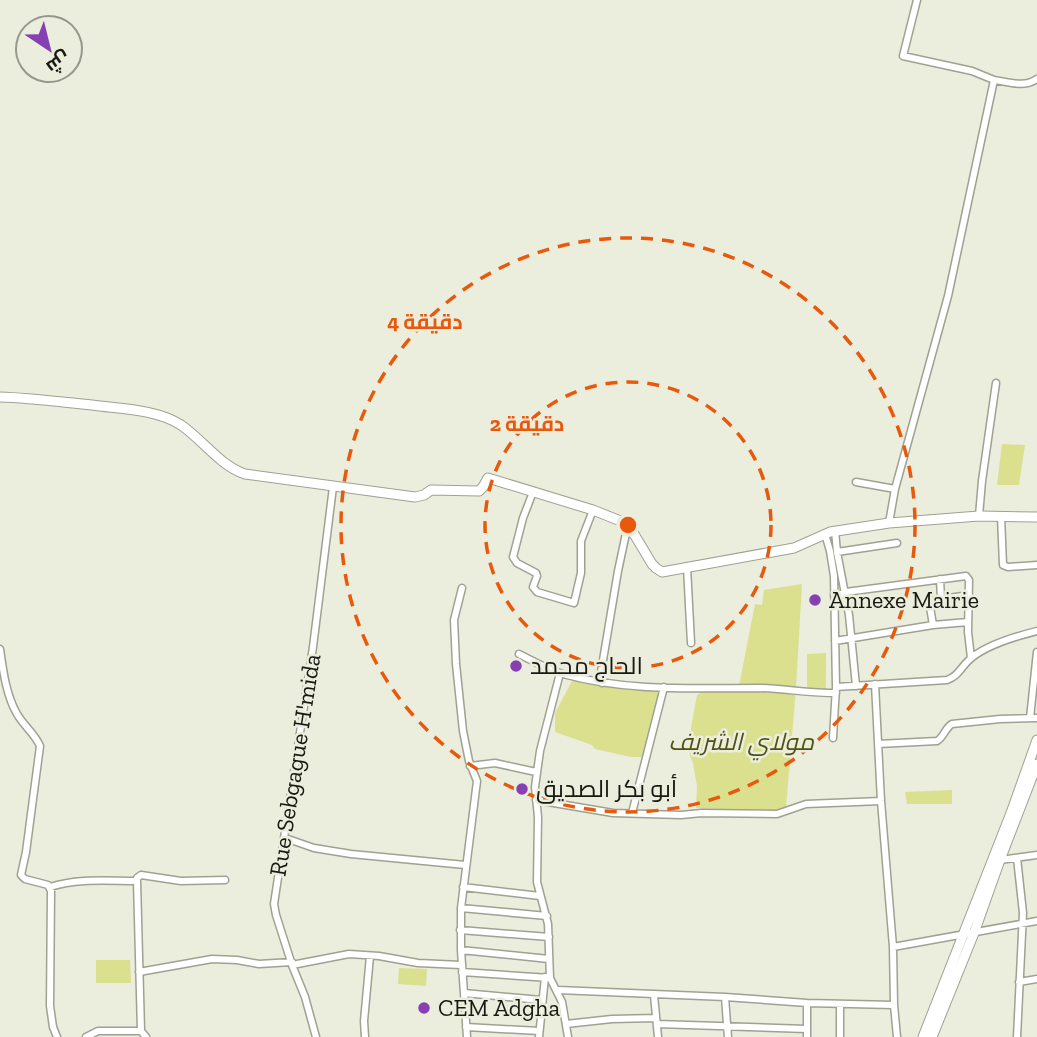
<svg xmlns="http://www.w3.org/2000/svg" width="1037" height="1037" font-family="'Zilla Slab',Cairo,serif">
	<style>
		.green { fill: #dae08e }
		.lines { fill: none; stroke-linecap: round; stroke-linejoin: round }
		.street-casing { stroke: #9fa192; stroke-width: 9 }
		.secondary-casing { stroke: #9fa192; stroke-width: 11 }
		.street { stroke: #fff; stroke-width: 6 }
		.secondary { stroke: #fff; stroke-width: 9 }
		.ring { fill: none; stroke: #e8590c; stroke-width: 3.5; stroke-dasharray: 12 9 }
		.poi-dot { fill: #8740b2; stroke: #ebeddd; stroke-width: 2.5 }
		.labels { text-anchor: middle; stroke-width: 5; stroke-linejoin: round; paint-order: stroke }
		.poi-label { font-size: 24px; fill: #181913; stroke: #ebeddd; text-anchor: start }
		.park-label { font-size: 24px; font-style: italic; fill: #505215; stroke: #ebeddd }
		.street-label { font-size: 24px; fill: #181913; stroke: #ebeddd }
		.centre { fill: #e8590c; stroke: #ebeddd; stroke-width: 3.5 }
		.ring-label { font-size: 21px; text-anchor: middle; font-weight: bold; fill: #e8590c; stroke: #ebeddd; stroke-width: 5; stroke-linejoin: round; paint-order: stroke }
	</style>
	<rect width="100%" height="100%" fill="#ebeddd"/>
	<!-- green -->
	<path class="green" d="M 1002,444 L 1025,445 L 1019,485 L 997,485 Z
		M 802,584 L 796,688 L 786,808 L 778,811 L 696,808 L 697,786 L 693,763 L 690,756 L 691,728 L 697,695 L 707,689 L 739,686 L 755,604 L 762,605 L 764,590 Z
		M 826,653 L 826,689 L 807,690 L 807,654 Z
		M 573,679 L 595,685 L 651,687 L 660,691 L 645,755 L 643,757 L 631,757 L 595,749 L 592,745 L 555,732 L 555,713 Z
		M 952,790 L 952,804 L 907,804 L 905,792 Z
		M 96,960 L 130,960 L 131,983 L 96,983 Z
		M 399,968 L 427,969 L 426,986 L 398,984 Z"/>
	<g class="lines">
		<defs>
			<path id="street" d="M 917,0 L 903,56 L 972,71 L 994,80
				M 856,482 L 895,489
				M 533,492 L 523,518 L 513,557 L 517,563 L 536,573 L 537,576 L 533,587 L 537,592 L 574,603 L 581,573 L 581,541 L 593,510
				M 979,516 L 982,481 L 996,383
				M 1001,516 L 1003,565 L 1008,567 L 1037,565
				M 889,523 L 895,489 L 948,296 L 994,80 C 1009,82 1024,88 1037,79
				M 835,531 L 837,552 L 849,615 L 856,686
				M 825,534 L 830,551 L 834,576 L 836,687 L 833,738
				M 837,552 L 897,543
				M 687,567 L 691,643
				M 940,579 L 941,599
				M 462,588 L 454,620 L 456,664 L 463,731 L 469,761 L 477,781 L 461,908 L 461,950 L 467,1037
				M 834,595 L 846,592 L 966,576 L 969,580 L 968,632 L 971,658
				M 933,625 L 929,601 L 969,595
				M 835,641 L 933,625 L 968,622
				M 0,649 C 3,670 6,695 17,714 C 24,726 35,734 40,746 L 26,852 L 21,875 L 25,879 L 48,885 L 51,891 L 50,1006 L 53,1027 L 57,1037
				M 519,654 C 533,661 548,670 563,674 C 628,692 695,688 761,688 C 786,689 811,693 836,693
				M 560,673 L 540,751 L 535,787 L 538,817 L 537,882 L 548,924 L 550,978 L 562,1002 L 568,1037
				M 602,683 L 601,672 L 618,571 L 628,524
				M 875,684 L 881,801 L 893,947 L 894,1005 L 897,1037
				M 836,687 L 947,680 C 958,676 960,669 968,661 C 983,646 1017,636 1037,631
				M 1030,718 L 1037,652
				M 878,744 L 937,741 C 944,737 945,728 952,724 L 1000,719 L 1037,718
				M 470,766 L 495,763 L 536,772
				M 536,800 L 613,813 L 681,815 L 702,813 L 777,814 L 806,804 L 881,801
				M 632,813 L 664,687
				M 285,838 L 314,848 L 351,854 L 465,865
				M 1000,860 L 1037,855
				M 137,881 L 141,1031 L 146,1037
				M 50,887 C 78,878 108,881 137,881 L 137,878 L 141,875 L 181,881 L 225,880
				M 463,887 L 540,896
				M 461,908 L 547,916
				M 460,930 L 549,937
				M 893,947 L 1037,921
				M 461,950 L 549,959
				M 292,965 L 349,954 L 379,956 L 418,963 L 461,965
				M 139,972 L 212,959 L 237,960 L 259,964 L 292,962
				M 462,972 L 550,978
				M 1019,982 L 1037,979
				M 558,990 L 725,997 L 807,1003 L 894,1005
				M 464,993 L 541,1000
				M 654,995 L 658,1037
				M 725,997 L 728,1037
				M 566,1024 L 612,1019 L 656,1018
				M 657,1024 L 807,1029
				M 466,1027 L 539,1031
				M 86,1037 L 98,1031 L 141,1031
				M 316,1037 L 305,997 L 292,965 L 276,915 L 274,904 L 313,647 L 333,487
				M 365,1037 L 364,1021 L 370,956
				M 539,1037 L 545,977
				M 807,1037 L 807,1003
				M 840,1037 L 840,1004
				M 1017,1037 L 1023,913 L 1017,858"/>
			<path id="secondary" d="M 0,397 C 31,398 61,402 92,405 C 120,409 156,409 181,425 C 203,440 219,465 245,474 L 415,497 L 424,495 L 431,490 L 479,491 L 483,487 L 488,478 L 593,510 L 628,524 L 652,564 L 656,568 L 662,572 L 794,548 L 830,532 L 889,523 L 979,516 L 1037,517
				M 923,1037 L 1011,813 L 1037,740
				M 932,1037 L 974,933 L 1000,860 L 1037,764"/>
		</defs>
		<!-- street casing -->
		<use href="#street" class="street-casing"/>
		<!-- secondary casing -->
		<use href="#secondary" class="secondary-casing"/>
		<!-- street -->
		<use href="#street" class="street"/>
		<!-- secondary -->
		<use href="#secondary" class="secondary"/>
	</g>
	<!-- distance rings -->
	<g class="ring">
		<circle cx="628" cy="525" r="143"/>
		<circle cx="628" cy="525" r="287"/>
	</g>
	<!-- markers -->
	<g class="poi-dot">
		<circle cx="815" cy="600" r="7"/>
		<circle cx="516" cy="666" r="7"/>
		<circle cx="522" cy="789" r="7"/>
		<circle cx="424" cy="1008" r="7"/>
	</g>
	<g class="labels">
		<!-- poi labels -->
		<g class="poi-label">
			<text x="829" y="608">Annexe Mairie</text>
			<text x="530" y="674">الحاج محمد</text>
			<text x="536" y="797">أبو بكر الصديق</text>
			<text x="438" y="1016">CEM Adgha</text>
		</g>
		<!-- park labels -->
		<g class="park-label">
			<text x="741" y="750">مولاي الشريف</text>
		</g>
		<!-- street labels -->
		<g class="street-label">
			<text transform="translate(295 765) rotate(-81)" y="8">Rue Sebgague H'mida</text>
		</g>
	</g>
	<circle cx="628" cy="525" r="10" class="centre"/>
	<g class="ring-label">
		<text x="425" y="329">4 دقيقة</text>
		<text x="527" y="431">2 دقيقة</text>
	</g>
	<!-- north arrow -->
	<g transform="translate(49 49) rotate(145)"><circle r="33" fill="#ebeddd" stroke="#97988c" stroke-width="2"/>
	<path d="M0-5L12 26L0 18L-12 26Z" fill="#8740b2"/>
	<text y="-10" font-size="19" font-weight="bold" text-anchor="middle" fill="#181913">ش</text>
	</g>
</svg>
